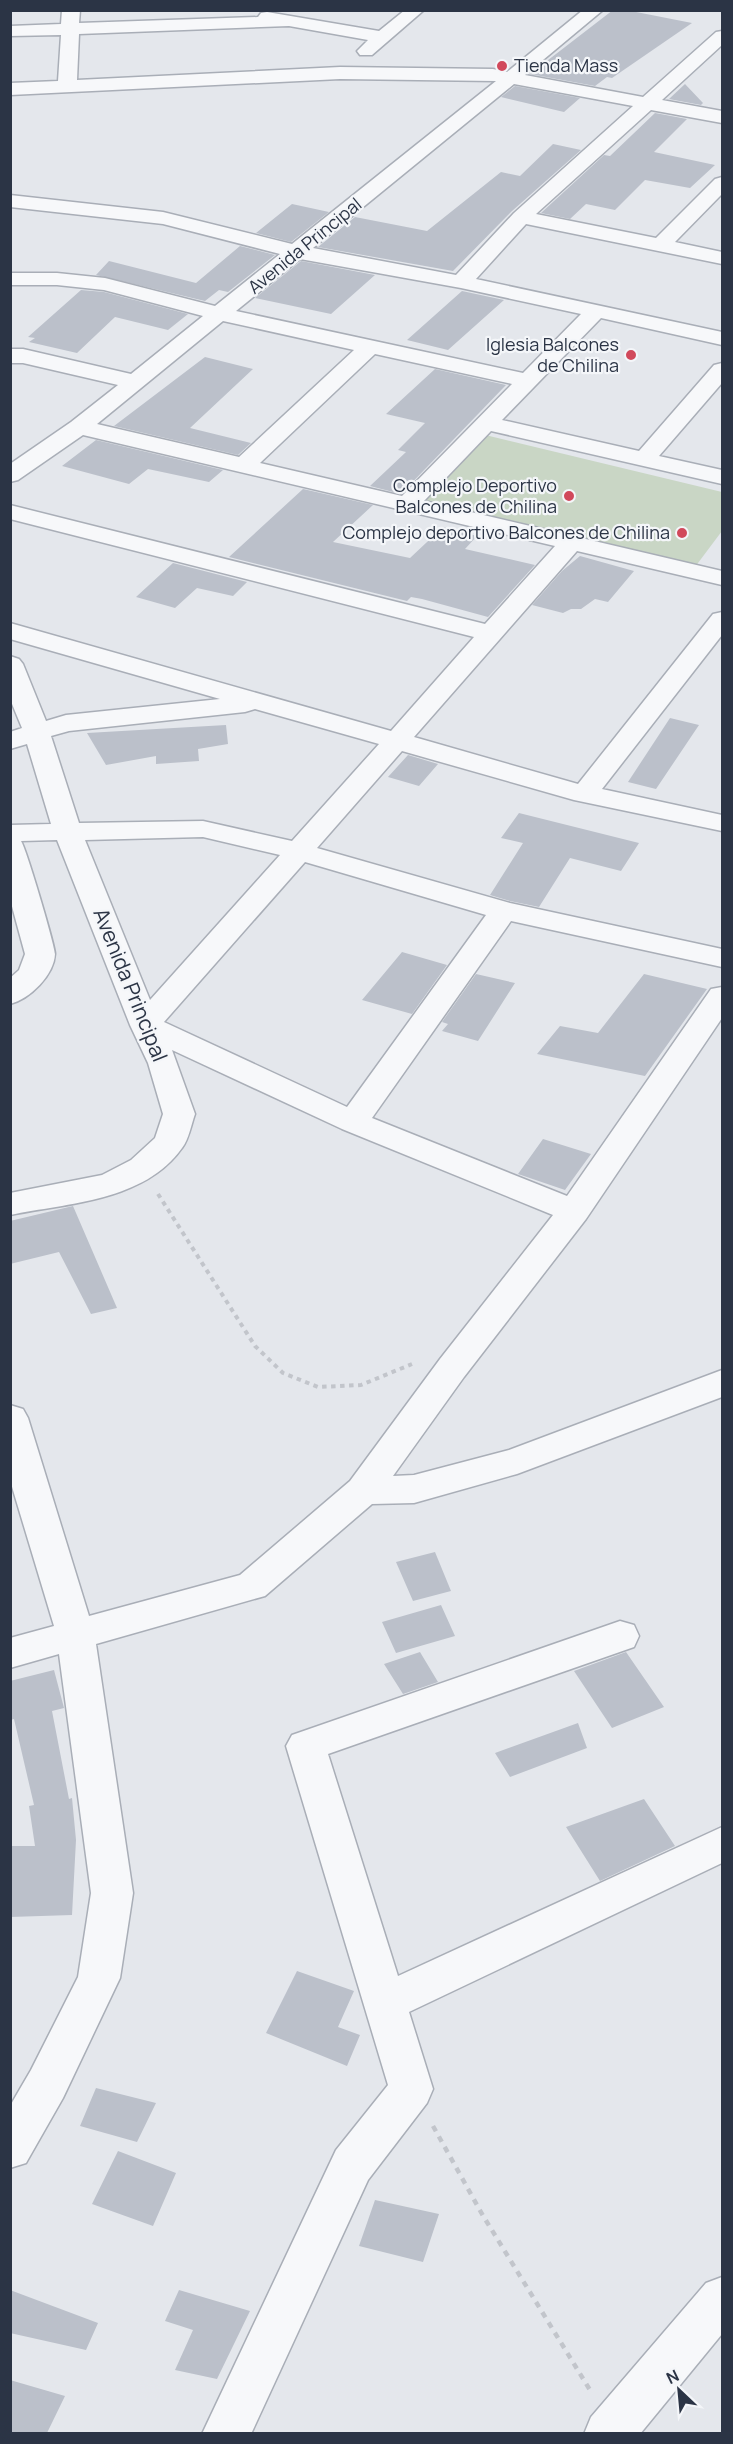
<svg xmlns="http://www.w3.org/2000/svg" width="733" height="2444" font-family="Manrope,sans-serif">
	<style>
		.green { fill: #c9d6c5 }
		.building { fill: #bbc0ca }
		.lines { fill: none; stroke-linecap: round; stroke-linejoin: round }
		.minor-casing { stroke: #a9aeb7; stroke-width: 3 }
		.path-far1 { stroke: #c2c5cb; stroke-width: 4; stroke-dasharray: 4.5 4.5; stroke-linecap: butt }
		.path { stroke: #c2c5cb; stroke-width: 4.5; stroke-dasharray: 6 6; stroke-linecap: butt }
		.minor { fill: #f7f8fa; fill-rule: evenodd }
		.poi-dot { fill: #d1495b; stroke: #f4f6f9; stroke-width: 2 }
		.labels { text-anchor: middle; stroke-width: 4.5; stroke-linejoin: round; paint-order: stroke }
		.far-poi-label { font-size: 18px; fill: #2b3445; stroke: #f4f6f9; text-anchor: end }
		.far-street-label { font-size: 18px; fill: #2b3445; stroke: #f4f6f9 }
		.street-label { font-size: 21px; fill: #2b3445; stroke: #f4f6f9 }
	</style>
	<rect width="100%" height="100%" fill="#e4e7ec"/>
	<!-- green -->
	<path class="green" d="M 477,433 L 722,492 L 722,531 L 695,567 L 411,501 Z"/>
	<!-- building -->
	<path class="building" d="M 613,10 L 626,10 L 692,23 L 612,78 L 607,77 L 595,86 L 530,74 Z
		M 685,84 L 703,103 L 701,105 L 669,99 Z
		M 515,86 L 580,98 L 564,112 L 501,97 Z
		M 655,113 L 687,119 L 654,152 L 715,165 L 690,188 L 645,180 L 615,210 L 586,204 L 570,219 L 541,213 L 604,155 L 610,156 Z
		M 553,144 L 581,150 L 512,211 L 453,271 L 318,247 L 355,217 L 427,231 L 501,172 L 520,176 Z
		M 292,204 L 329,212 L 291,242 L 256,233 Z
		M 240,246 L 275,255 L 228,292 L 219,290 L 205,301 L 96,275 L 109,261 L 196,283 Z
		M 301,261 L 375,275 L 331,314 L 255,298 Z
		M 81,290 L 104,292 L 188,314 L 168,330 L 115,317 L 77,353 L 29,342 L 35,338 L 28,337 Z
		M 462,291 L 504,300 L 448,350 L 407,340 Z
		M 205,357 L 253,369 L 190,428 L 251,443 L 238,455 L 114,426 Z
		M 435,369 L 506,385 L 401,494 L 370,486 L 406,452 L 398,450 L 425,423 L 386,414 Z
		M 96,440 L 223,470 L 209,482 L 148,469 L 129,484 L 62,466 Z
		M 303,489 L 373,505 L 333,542 L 410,558 L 443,527 L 477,536 L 465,549 L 535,565 L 488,617 L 422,599 L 411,597 L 407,601 L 229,557 Z
		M 580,556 L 634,571 L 608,602 L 595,599 L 581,609 L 571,609 L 563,613 L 532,605 L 562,571 Z
		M 173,563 L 247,582 L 233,596 L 197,588 L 175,608 L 136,597 Z
		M 670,718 L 699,725 L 656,789 L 628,782 Z
		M 226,725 L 228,744 L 198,749 L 199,761 L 156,764 L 156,756 L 106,765 L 87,733 Z
		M 408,755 L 438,764 L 419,786 L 388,777 Z
		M 519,813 L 639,843 L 621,871 L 570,858 L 539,907 L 510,901 L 490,895 L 523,843 L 501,838 Z
		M 402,952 L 447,965 L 412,1014 L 362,1000 Z
		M 476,974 L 515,983 L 478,1041 L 442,1031 L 448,1024 L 442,1022 Z
		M 644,974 L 707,989 L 645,1076 L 537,1054 L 560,1026 L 598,1033 Z
		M 543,1139 L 591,1154 L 565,1190 L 518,1174 Z
		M 73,1206 L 117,1308 L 91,1314 L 59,1252 L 10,1264 L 10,1221 Z
		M 435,1552 L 451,1591 L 413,1601 L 396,1562 Z
		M 441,1605 L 455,1636 L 396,1653 L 382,1622 Z
		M 420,1652 L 438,1682 L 403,1694 L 384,1664 Z
		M 626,1652 L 664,1707 L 612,1728 L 574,1671 Z
		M 54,1670 L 64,1708 L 52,1711 L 69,1799 L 72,1798 L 76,1840 L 72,1915 L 10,1917 L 10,1846 L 35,1846 L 29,1806 L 34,1805 L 14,1719 L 10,1720 L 10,1681 Z
		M 578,1723 L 587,1748 L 510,1777 L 495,1753 Z
		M 644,1799 L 675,1846 L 600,1881 L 566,1827 Z
		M 297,1971 L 354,1991 L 338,2027 L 360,2035 L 347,2066 L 266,2033 Z
		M 96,2088 L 156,2103 L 137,2142 L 80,2126 Z
		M 118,2151 L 176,2173 L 153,2226 L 92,2204 Z
		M 375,2200 L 439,2214 L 423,2262 L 359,2246 Z
		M 10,2290 L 98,2323 L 86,2350 L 10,2333 Z
		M 179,2290 L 250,2311 L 217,2379 L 175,2370 L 193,2330 L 165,2321 Z
		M 10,2380 L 65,2396 L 47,2433 L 10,2433 Z"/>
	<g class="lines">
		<defs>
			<path id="minor" d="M 62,10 L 80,10 L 79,23 L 258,17 L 261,13 L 267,12 L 379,31 L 405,10 L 424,10 L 372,55 L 360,55 L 357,51 L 368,40 L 289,26 L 79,34 L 77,80 L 340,67 L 493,69 L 507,72 L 583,10 L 603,10 L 525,75 L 643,97 L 716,32 L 722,31 L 722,45 L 662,100 L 722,111 L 722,123 L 651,110 L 536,214 L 656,238 L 715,179 L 722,177 L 722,194 L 675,242 L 722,252 L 722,264 L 526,224 L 476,279 L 722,332 L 722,345 L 601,318 L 502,420 L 639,451 L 714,365 L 722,363 L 722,383 L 659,456 L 722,470 L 722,484 L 491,431 L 424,501 L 722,571 L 722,585 L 577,551 L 414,737 L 578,784 L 713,614 L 722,612 L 722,635 L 602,789 L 722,815 L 722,831 L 574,800 L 402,751 L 317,848 L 510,903 L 722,949 L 722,967 L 511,921 L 372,1118 L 567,1196 L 711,989 L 722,987 L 722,1018 L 586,1219 L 464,1377 L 393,1476 L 414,1475 L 509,1450 L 722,1370 L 722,1397 L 517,1474 L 414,1503 L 372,1504 L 265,1596 L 96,1644 L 133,1893 L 120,1978 L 63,2098 L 26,2163 L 10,2168 L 10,2106 L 31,2070 L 78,1977 L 91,1893 L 59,1654 L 10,1668 L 10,1638 L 54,1626 L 10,1480 L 10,1405 L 23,1409 L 28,1418 L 89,1616 L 240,1575 L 350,1481 L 440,1359 L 553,1215 L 342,1129 L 172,1050 L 195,1114 C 191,1125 189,1139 182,1148 C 145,1201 68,1203 10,1215 L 10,1193 L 102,1175 L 131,1160 L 155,1138 L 163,1114 L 148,1063 L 130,1025 L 57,840 L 21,841 C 26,848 55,946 55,954 C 54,975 30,999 10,1004 L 10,978 L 19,970 L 25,954 L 10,899 L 10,825 L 51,824 L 27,744 L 10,749 L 10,732 L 22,728 L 10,699 L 10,656 L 19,659 L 23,664 L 46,721 L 66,715 L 220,699 L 10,639 L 10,623 L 391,731 L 474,637 L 10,519 L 10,505 L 485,624 L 555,546 L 83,435 L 18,480 L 10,482 L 10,464 L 71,422 L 118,385 L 23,363 L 10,363 L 10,349 L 23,349 L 131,374 L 203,316 L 104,290 L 57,285 L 10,285 L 10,273 L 57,273 L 105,278 L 215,306 L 280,254 L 163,224 L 10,207 L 10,195 L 163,212 L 292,244 L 496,81 L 340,79 L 10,95 L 10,83 L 58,81 L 61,35 L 10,36 L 10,26 L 61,24 ZM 514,84 L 633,106 L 514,213 L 456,275 L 313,248 ZM 300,259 L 461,288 L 581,314 L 523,373 L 236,311 ZM 223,321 L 354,350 L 239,457 L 97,424 ZM 375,354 L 512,384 L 402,496 L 260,463 ZM 255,709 L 379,744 L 292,841 L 203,821 L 79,823 L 51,736 L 69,731 L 245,712 ZM 203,837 L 280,855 L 150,1000 L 85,840 ZM 305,862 L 486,915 L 347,1107 L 164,1022 Z
				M 620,1621 L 634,1625 L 639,1636 L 634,1647 L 328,1754 L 398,1976 L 722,1827 L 722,1863 L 409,2012 L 433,2089 L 427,2103 L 368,2180 L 251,2434 L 202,2434 L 336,2150 L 388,2085 L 286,1746 L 292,1735 Z
				M 722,2277 L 722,2334 L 640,2434 L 584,2434 L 591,2417 L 706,2283 Z"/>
		</defs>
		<!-- minor casing -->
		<use href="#minor" class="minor-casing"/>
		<!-- path-far1 -->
		<path class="path-far1" d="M 158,1194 L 255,1346 L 283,1373 L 318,1387 L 361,1385 L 412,1364"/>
		<!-- path -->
		<path class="path" d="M 433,2126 L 482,2214 L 590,2390"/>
		<!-- minor -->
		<use href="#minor" class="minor"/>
	</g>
	<!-- markers -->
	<g class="poi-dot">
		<circle cx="502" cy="66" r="6"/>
		<circle cx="631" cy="355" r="6"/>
		<circle cx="569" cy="496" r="6"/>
		<circle cx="682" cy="533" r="6"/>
	</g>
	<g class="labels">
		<!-- far-poi labels -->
		<g class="far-poi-label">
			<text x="514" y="72" text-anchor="start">Tienda Mass</text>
			<text x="619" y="351">Iglesia Balcones<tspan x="619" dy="21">de Chilina</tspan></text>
			<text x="557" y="492">Complejo Deportivo<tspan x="557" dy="21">Balcones de Chilina</tspan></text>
			<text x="670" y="539">Complejo deportivo Balcones de Chilina</text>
		</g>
		<!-- far-street labels -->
		<g class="far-street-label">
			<text transform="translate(305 246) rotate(-39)" y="6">Avenida Principal</text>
		</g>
		<!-- street labels -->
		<g class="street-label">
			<text transform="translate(130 985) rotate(68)" y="7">Avenida Principal</text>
		</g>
	</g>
	<!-- border -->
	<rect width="733" height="2444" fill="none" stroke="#2b3445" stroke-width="24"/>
	<!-- north arrow -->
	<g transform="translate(679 2390) rotate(334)" stroke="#f4f6f9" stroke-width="4.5" paint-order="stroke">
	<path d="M0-4.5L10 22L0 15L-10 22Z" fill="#2b3445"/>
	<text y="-9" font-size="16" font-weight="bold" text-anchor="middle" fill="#2b3445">N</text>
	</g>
</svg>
